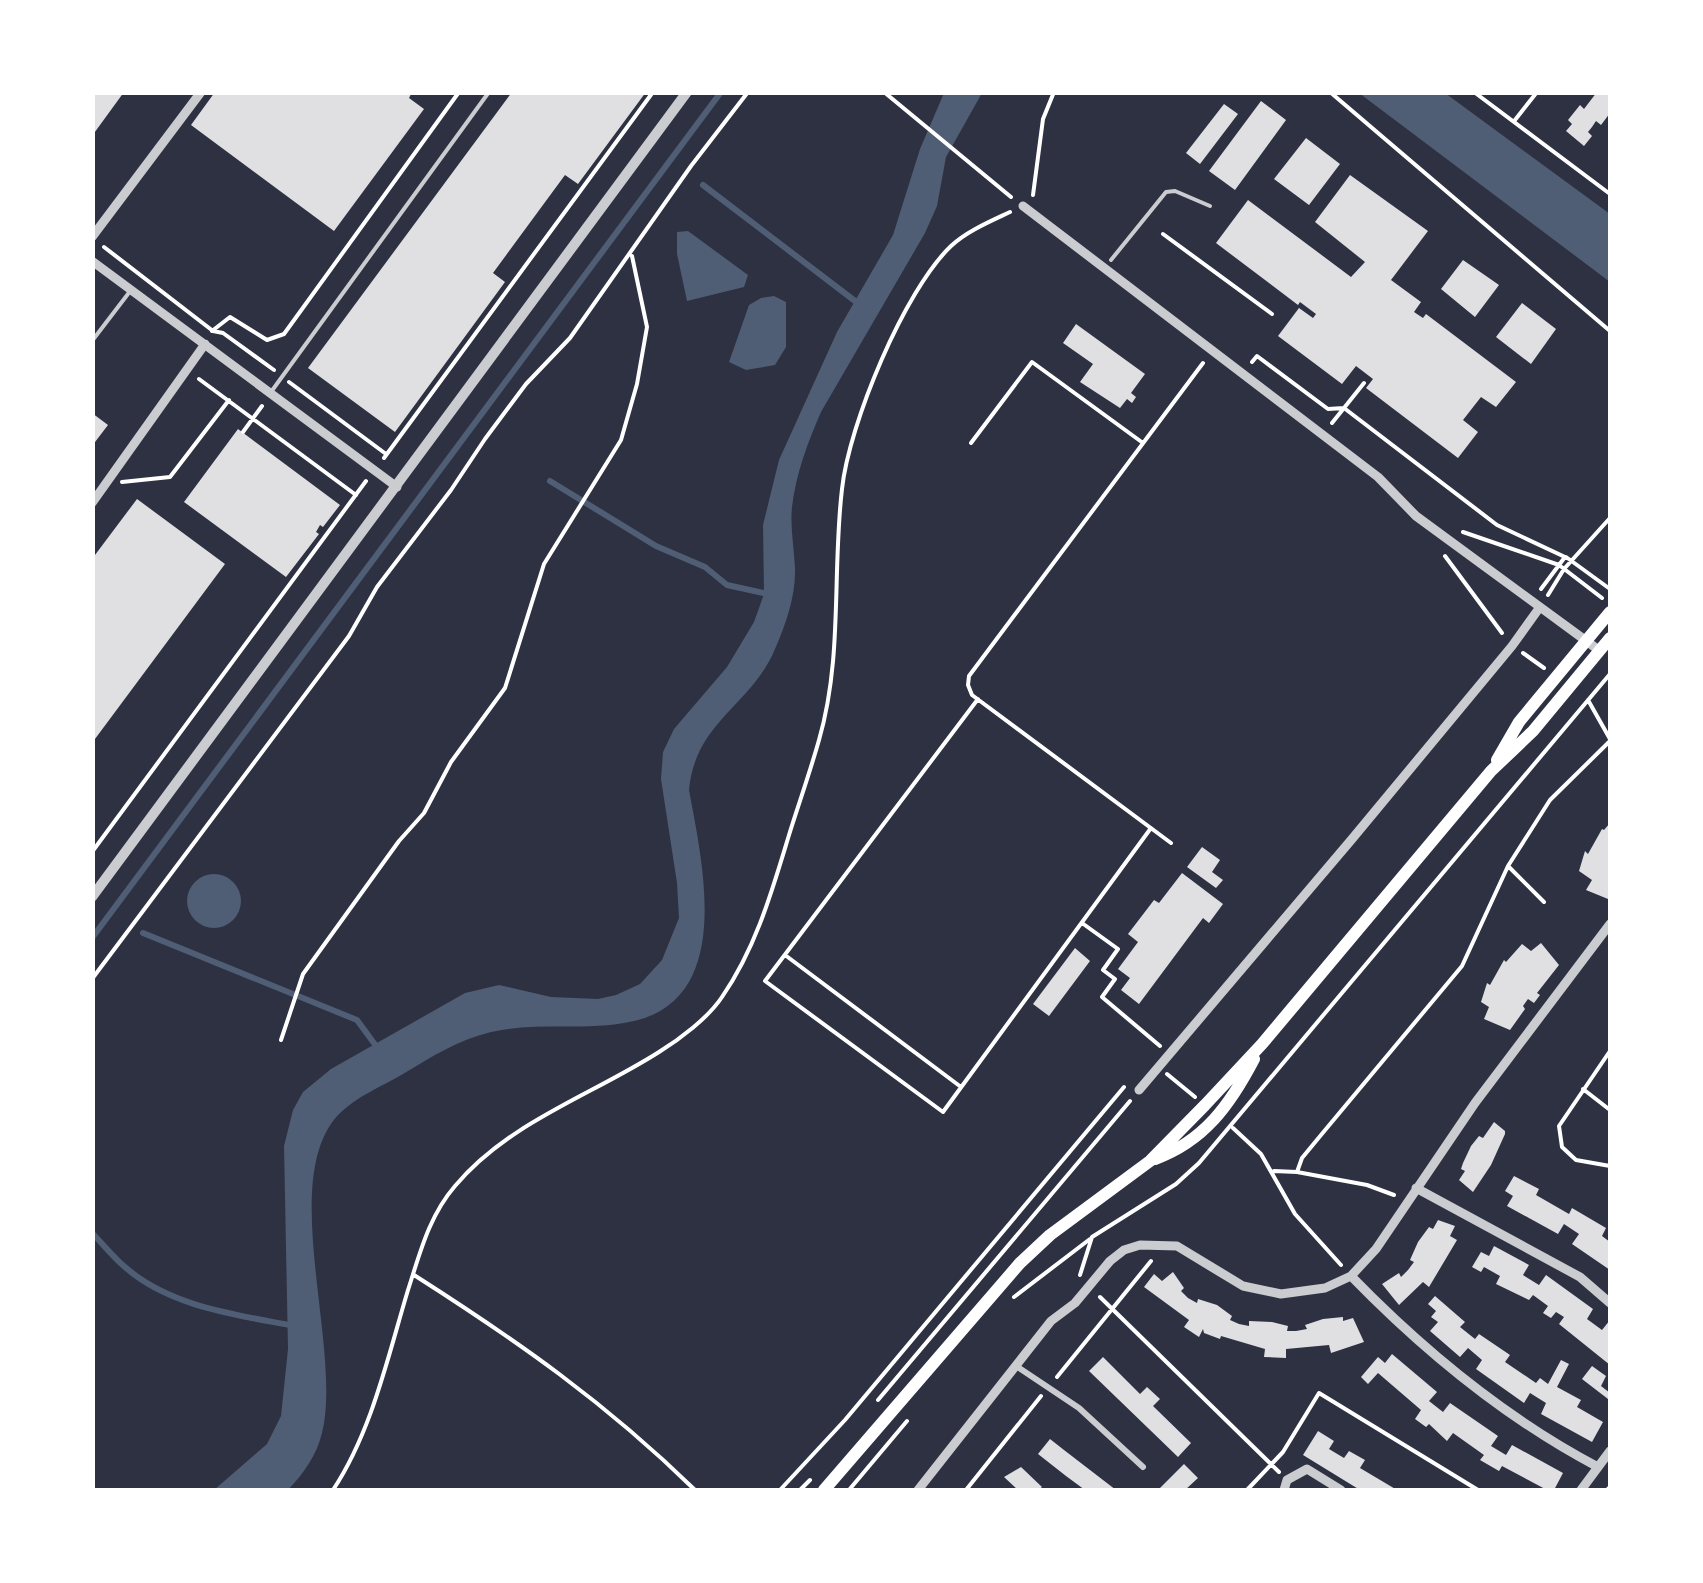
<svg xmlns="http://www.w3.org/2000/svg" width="1703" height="1583" font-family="'Titillium Web',sans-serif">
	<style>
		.water { fill: #4f5d75 }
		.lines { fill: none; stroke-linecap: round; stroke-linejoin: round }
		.stream { stroke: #4f5d75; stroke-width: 6 }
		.building { fill: #e0e0e3 }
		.path { stroke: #fff; stroke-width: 4 }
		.service { stroke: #caccd0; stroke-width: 4 }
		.pedestrian { stroke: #caccd0; stroke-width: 6 }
		.minor { stroke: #caccd0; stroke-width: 9 }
		.tertiary { stroke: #caccd0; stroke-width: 10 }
		.secondary { stroke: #fff; stroke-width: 12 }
	</style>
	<rect width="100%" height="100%" fill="#2d3142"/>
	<!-- water -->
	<path class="water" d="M 944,93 L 982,93 L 946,157 L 937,206 L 925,233 L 821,412 C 808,442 796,473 792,507 C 790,527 794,547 795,568 C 796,595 786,624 775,649 C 752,705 695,722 689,790 C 702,861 735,998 634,1021 C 587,1032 538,1021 491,1032 C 458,1040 431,1057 403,1074 C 381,1087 357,1096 339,1114 C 277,1178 343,1350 322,1433 C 317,1455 303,1474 288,1490 L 214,1490 L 267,1444 L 281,1416 L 288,1349 L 284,1146 L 293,1110 L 303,1092 L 331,1069 L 465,993 L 499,985 L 551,997 L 598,999 L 616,995 L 640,984 L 662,960 L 679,918 L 677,883 L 661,779 L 663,752 L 674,729 L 727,667 L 754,622 L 764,594 L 763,525 L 779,460 L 837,332 L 893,235 L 920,149 Z
		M 1359,93 L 1445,93 L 1610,214 L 1610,282 Z
		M 688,231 L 748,275 L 744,287 L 687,301 L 677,254 L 677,232 Z
		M 774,296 L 786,302 L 786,347 L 775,365 L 746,370 L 729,362 L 749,305 L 761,298 Z
		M187 901a27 27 0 1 1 54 0a27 27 0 1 1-54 0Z"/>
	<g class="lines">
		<!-- stream -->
		<path class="stream" d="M 703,185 L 855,301
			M 550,481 L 656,546 L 705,567 L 727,585 L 768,594
			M 143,933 L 357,1020 L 379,1050
			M 92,938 L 721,92
			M 92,1233 C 103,1244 113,1257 125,1267 C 170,1307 238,1315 294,1326"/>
	</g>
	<!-- building -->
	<path class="building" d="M 92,92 L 124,92 L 92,136 Z
		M 215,92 L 412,92 L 409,98 L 424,109 L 334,231 L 191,125 Z
		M 512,92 L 646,92 L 578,184 L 565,175 L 493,273 L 505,282 L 395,432 L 308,368 Z
		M 1597,92 L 1610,92 L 1610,113 L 1601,125 L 1596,121 L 1592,127 L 1588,132 L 1592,136 L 1584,146 L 1566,131 L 1572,124 L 1568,120 L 1580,105 L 1584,109 Z
		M 1261,101 L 1286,120 L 1235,190 L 1209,171 Z
		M 1224,104 L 1238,114 L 1200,164 L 1186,153 Z
		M 1306,138 L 1340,164 L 1309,205 L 1274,179 Z
		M 1350,175 L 1428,231 L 1391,280 L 1421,302 L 1414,312 L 1423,318 L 1426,314 L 1516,382 L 1496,407 L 1481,397 L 1463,420 L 1478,432 L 1458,458 L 1366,388 L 1373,379 L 1356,366 L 1342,384 L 1278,336 L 1299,308 L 1313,318 L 1316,314 L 1300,302 L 1298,305 L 1216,243 L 1248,200 L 1351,277 L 1365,262 L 1315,222 Z
		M 1463,260 L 1499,285 L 1475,317 L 1441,289 Z
		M 1522,303 L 1556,329 L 1531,364 L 1496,337 Z
		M 1076,324 L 1145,374 L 1131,393 L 1136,397 L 1132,403 L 1127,399 L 1120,408 L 1080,382 L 1093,364 L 1063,343 Z
		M 92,413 L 108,425 L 92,446 Z
		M 238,429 L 340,505 L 323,527 L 320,525 L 316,532 L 319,534 L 286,577 L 184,502 Z
		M 137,499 L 225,564 L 92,743 L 92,559 Z
		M 1610,823 L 1610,895 L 1608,899 L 1586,890 L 1592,880 L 1579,871 L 1585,851 L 1588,854 L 1602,829 L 1604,830 Z
		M 1202,847 L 1220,860 L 1212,872 L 1223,880 L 1216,888 L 1187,867 Z
		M 1182,873 L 1223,904 L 1209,923 L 1203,918 L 1139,1004 L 1121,990 L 1130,978 L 1118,969 L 1138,942 L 1128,934 L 1154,900 L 1159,903 Z
		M 1541,943 L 1559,965 L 1537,993 L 1540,995 L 1534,1003 L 1528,999 L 1523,1006 L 1525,1009 L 1510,1030 L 1484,1019 L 1489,1007 L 1481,1002 L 1487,983 L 1490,985 L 1504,960 L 1506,962 L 1522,944 L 1531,951 Z
		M 1075,948 L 1090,961 L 1049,1016 L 1033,1004 Z
		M 1494,1122 L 1505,1131 L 1505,1134 L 1491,1165 L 1473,1192 L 1459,1180 L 1465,1171 L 1461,1169 L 1463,1163 L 1471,1146 L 1479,1136 L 1483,1138 Z
		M 1514,1176 L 1539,1189 L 1536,1195 L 1569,1214 L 1572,1208 L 1606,1228 L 1602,1236 L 1610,1242 L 1610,1270 L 1572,1244 L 1579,1234 L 1564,1224 L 1558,1234 L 1507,1206 L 1513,1196 L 1505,1191 Z
		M 1438,1220 L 1455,1226 L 1450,1236 L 1457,1240 L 1429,1287 L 1423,1282 L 1399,1305 L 1382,1284 L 1399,1273 L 1401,1277 L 1408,1270 L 1414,1262 L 1410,1260 L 1418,1242 L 1429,1227 L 1433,1229 Z
		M 1494,1246 L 1529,1265 L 1523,1275 L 1539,1285 L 1546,1275 L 1593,1309 L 1587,1319 L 1602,1330 L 1610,1320 L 1610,1365 L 1559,1324 L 1564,1317 L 1556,1312 L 1551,1318 L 1543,1313 L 1548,1306 L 1533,1295 L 1529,1300 L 1496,1284 L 1500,1276 L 1484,1267 L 1481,1272 L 1472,1267 L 1481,1252 L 1489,1256 Z
		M 1173,1272 L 1184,1288 L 1181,1291 L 1188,1298 L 1197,1303 L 1198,1299 L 1217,1305 L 1232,1316 L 1230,1320 L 1239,1324 L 1249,1326 L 1249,1321 L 1272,1322 L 1288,1326 L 1287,1331 L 1296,1331 L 1307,1329 L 1305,1325 L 1323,1319 L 1343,1317 L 1343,1321 L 1353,1318 L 1364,1342 L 1331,1353 L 1329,1345 L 1286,1349 L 1286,1358 L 1264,1357 L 1265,1349 L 1221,1336 L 1220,1339 L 1204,1333 L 1203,1329 L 1199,1337 L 1184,1327 L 1189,1320 L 1144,1287 L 1154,1274 L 1162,1281 Z
		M 1435,1296 L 1465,1322 L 1460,1327 L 1475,1339 L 1479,1334 L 1510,1355 L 1505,1362 L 1536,1383 L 1540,1378 L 1548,1384 L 1561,1360 L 1569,1364 L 1557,1387 L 1581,1400 L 1577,1407 L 1603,1422 L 1592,1442 L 1541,1414 L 1546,1403 L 1530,1393 L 1524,1403 L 1476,1369 L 1482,1360 L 1468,1348 L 1460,1357 L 1430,1331 L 1438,1322 L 1431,1317 L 1436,1311 L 1428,1304 Z
		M 1392,1354 L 1437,1392 L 1429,1401 L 1443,1412 L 1450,1403 L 1498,1436 L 1491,1446 L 1506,1455 L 1512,1445 L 1563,1473 L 1554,1490 L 1547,1490 L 1502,1466 L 1499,1471 L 1480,1460 L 1484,1455 L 1453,1433 L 1447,1441 L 1429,1424 L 1426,1427 L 1415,1419 L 1421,1410 L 1378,1373 L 1368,1384 L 1361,1377 L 1378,1357 L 1385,1363 Z
		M 1103,1357 L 1140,1394 L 1147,1387 L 1160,1399 L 1153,1406 L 1191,1443 L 1178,1457 L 1089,1371 Z
		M 1592,1366 L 1606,1376 L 1601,1386 L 1610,1393 L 1608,1399 L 1582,1379 Z
		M 1318,1431 L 1334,1441 L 1329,1449 L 1344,1458 L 1349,1451 L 1365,1460 L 1360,1468 L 1397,1490 L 1360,1490 L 1303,1455 Z
		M 1050,1439 L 1064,1450 L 1116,1490 L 1085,1490 L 1066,1476 L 1038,1454 Z
		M 1184,1464 L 1198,1478 L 1185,1490 L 1158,1490 Z
		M 1021,1467 L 1042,1487 L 1038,1490 L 1018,1490 L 1004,1477 Z"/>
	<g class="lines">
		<!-- path -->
		<path class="path" d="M 884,92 L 1011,197
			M 1330,92 L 1610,331
			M 1474,92 L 1610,194
			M 1515,120 L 1537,92
			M 1033,195 L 1043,119 L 1054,92
			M 1163,234 L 1272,314
			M 104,247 L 213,331 L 223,333 L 274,370
			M 212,331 L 230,317 L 267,340 L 284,334 L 459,92
			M 1252,362 L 1257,356 L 1328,409 L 1344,408 L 1497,525 L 1565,557 L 1541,589
			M 199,379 L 356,495
			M 289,382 L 386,454
			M 1332,423 L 1364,383
			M 243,432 L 262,406
			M 971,443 L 1032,362 L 1143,443
			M 384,458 L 653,92
			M 122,482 L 170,477 L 229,400
			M 1463,532 L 1559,565 L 1602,598
			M 1445,556 L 1502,633
			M 1566,557 L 1610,589
			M 1548,595 L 1564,569 L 1610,518
			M 1523,653 L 1544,668
			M 978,699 L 765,981 L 943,1112 L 1151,828
			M 1588,700 L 1610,739
			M 1171,843 L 972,695 L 968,685 L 969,676 L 1203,363
			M 92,852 L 366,481
			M 1509,867 L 1544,902
			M 1082,923 L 1118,949 L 1103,970 L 1115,979 L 1102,997 L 1160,1046
			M 785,955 L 961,1087
			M 92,979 L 349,636 L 377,587 L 451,490 L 485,439 L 526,384 L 570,338 L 691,166 L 748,92
			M 281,1040 L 303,974 L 399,841 L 424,813 L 451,762 L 505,688 L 544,564 L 621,440 L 637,384 L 647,327 L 632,256
			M 1610,1051 L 1559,1126 L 1562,1147 L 1576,1160 L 1610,1166
			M 1167,1074 L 1195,1097
			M 1583,1089 L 1610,1110
			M 1233,1128 L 1261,1154 L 1295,1214 L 1341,1265
			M 1274,1171 L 1297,1172 L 1302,1158 L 1321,1135 L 1462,966 L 1508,866 L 1550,800 L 1610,741
			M 1297,1172 L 1367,1185 L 1394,1195
			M 414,1275 C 519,1342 606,1403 695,1490
			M 1080,1275 L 1092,1237 L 1176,1184 L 1199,1163 L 1610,674
			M 1014,1297 L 1090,1239
			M 1100,1297 L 1279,1472
			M 1057,1377 L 1151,1261
			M 878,1400 L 1130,1101
			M 333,1490 C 372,1431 388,1356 408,1290 C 420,1253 429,1216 455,1186 C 509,1122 590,1096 659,1052 C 680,1039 708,1018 722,997 C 756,948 772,891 789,835 C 799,803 810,772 819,740 C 843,657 832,573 842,489 C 849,424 904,291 951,246 C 967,231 991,221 1010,212
			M 780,1490 L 845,1420 L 1124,1087
			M 800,1490 L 810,1480
			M 849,1490 L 907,1421
			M 966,1490 L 1041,1396
			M 1247,1490 L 1283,1452 L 1319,1393 L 1478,1490
			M 1607,1490 L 1610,1487"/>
		<!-- service -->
		<path class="service" d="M 1111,260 L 1166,192 L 1175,191 L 1210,206
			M 92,341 L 131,290
			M 271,392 L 489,92"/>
		<!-- pedestrian -->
		<path class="pedestrian" d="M 1016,1366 L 1079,1408 L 1143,1467"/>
		<!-- minor -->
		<path class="minor" d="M 1023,206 L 1378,477 L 1416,516 L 1600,651
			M 92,237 L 201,92
			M 92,261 L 397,487
			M 92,503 L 205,344
			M 1139,1090 L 1352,839 L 1512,646 L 1540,607
			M 1416,1188 L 1580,1277 L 1610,1303
			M 1351,1276 C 1424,1351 1505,1418 1598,1467
			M 918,1490 L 1051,1321 L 1075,1303 L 1110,1261 L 1124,1250 L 1140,1245 L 1177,1246 L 1243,1286 L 1281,1294 L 1325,1288 L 1351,1276 L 1376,1249 L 1475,1103 L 1610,924
			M 1284,1490 L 1287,1480 L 1307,1469 L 1341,1490
			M 1581,1490 L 1610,1451"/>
		<!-- tertiary -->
		<path class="tertiary" d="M 92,897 L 687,92"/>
		<!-- secondary -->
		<path class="secondary" d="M 1497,760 L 1519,722 L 1610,612
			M 1155,1159 C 1204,1141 1230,1105 1254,1059
			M 824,1490 L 1020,1263 L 1050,1235 L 1150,1161 L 1205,1105 L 1262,1044 L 1491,771 L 1533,731 L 1610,638"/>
	</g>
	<!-- border -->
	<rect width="1703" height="1583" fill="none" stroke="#ffffff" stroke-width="190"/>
</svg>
